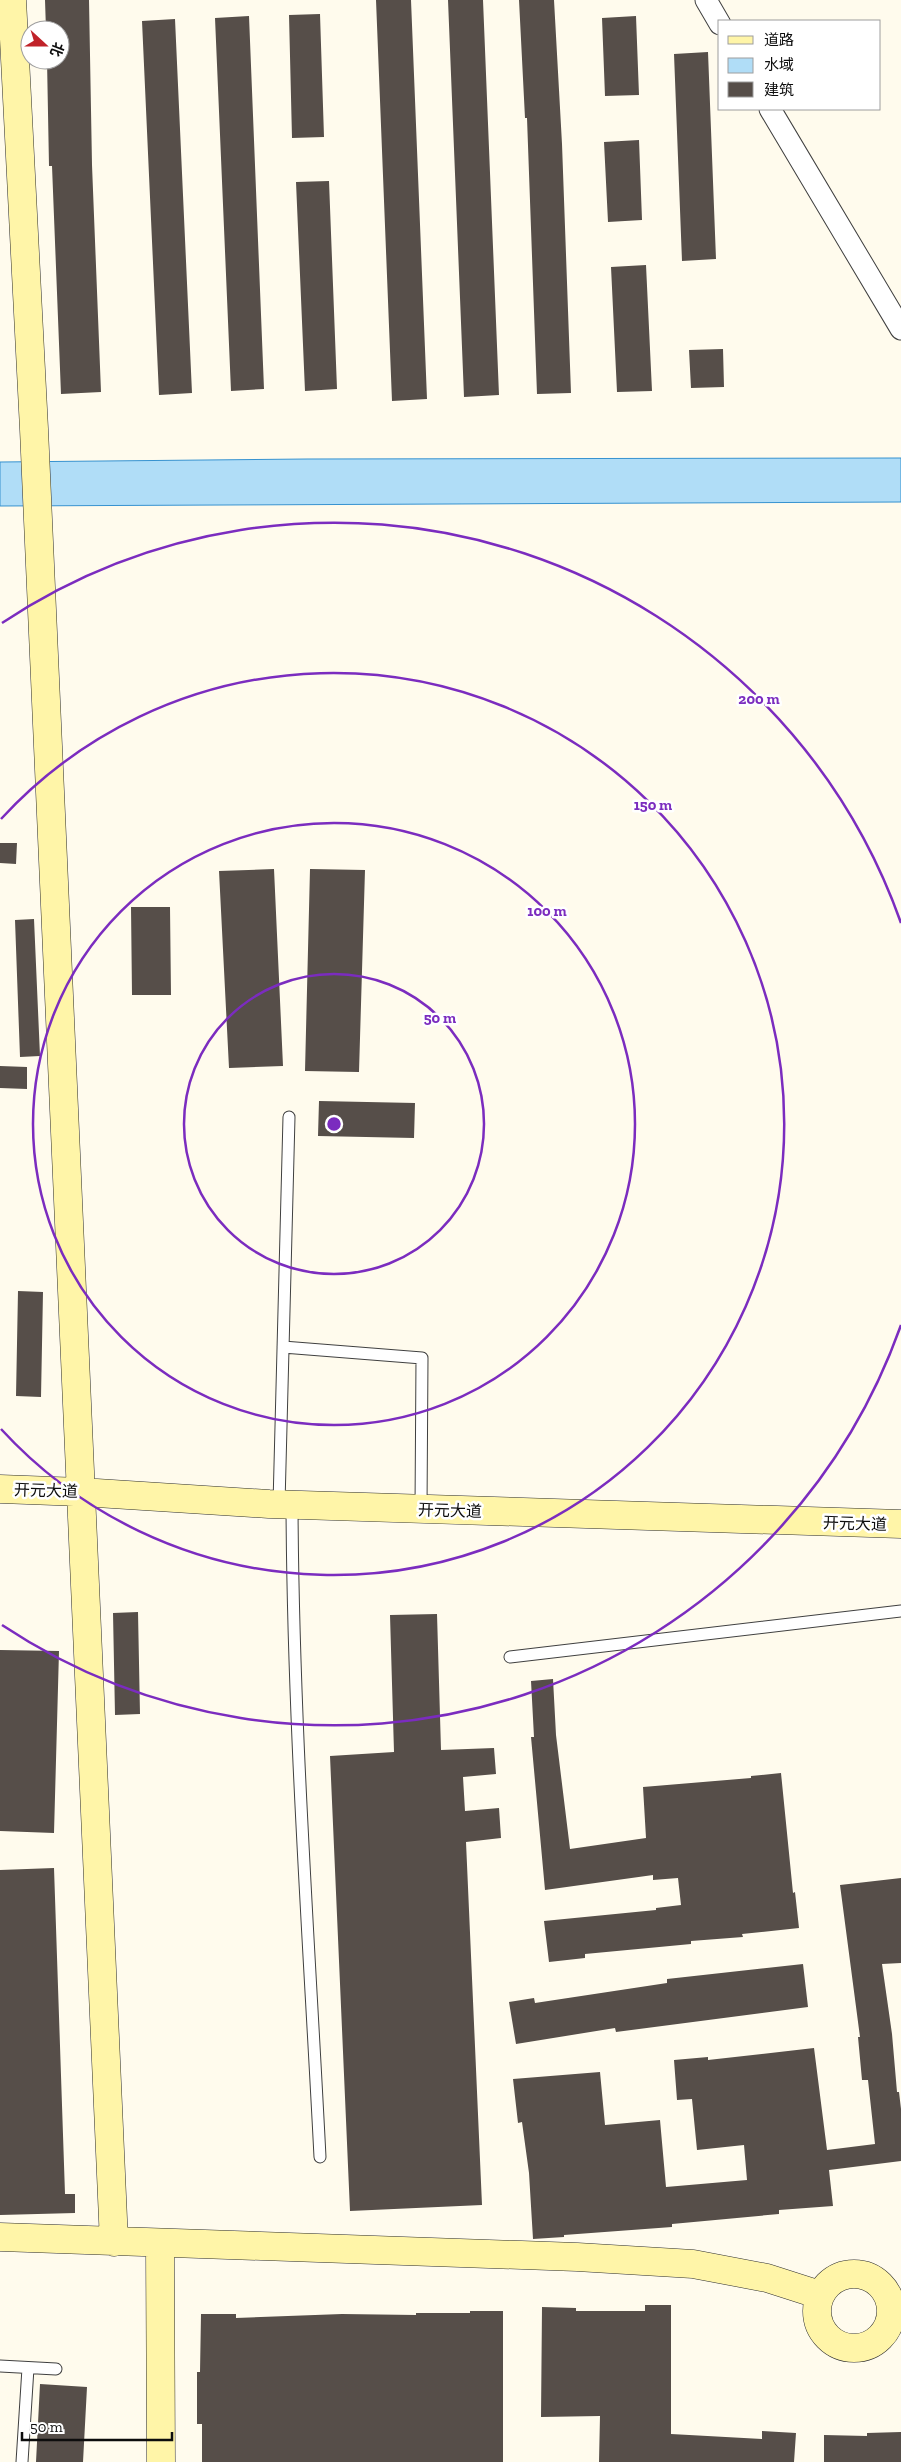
<svg xmlns="http://www.w3.org/2000/svg" width="901" height="2462" font-family="'Zilla Slab','Noto Sans SC',serif">
	<style>
		.water { fill: #b0ddf7; stroke: #3692d0 }
		.building { fill: #564e49 }
		.lines { fill: none; stroke-linecap: round; stroke-linejoin: round }
		.lane-casing { stroke: #404040; stroke-width: 13 }
		.street-casing { stroke: #404040; stroke-width: 23 }
		.secondary-casing { stroke: #2f2f2f; stroke-width: 29 }
		.lane { stroke: #fff; stroke-width: 11 }
		.street { stroke: #fff; stroke-width: 21 }
		.secondary { stroke: #fff5a8; stroke-width: 28 }
		.ring { fill: none; stroke: #7b2cbf; stroke-width: 2.5 }
		.labels { text-anchor: middle; stroke-width: 5; stroke-linejoin: round; paint-order: stroke }
		.street-label { font-size: 16px; fill: #0d0d0d; stroke: #fff }
		.centre { fill: #7b2cbf; stroke: #fff; stroke-width: 2.5 }
		.ring-label { font-size: 15px; text-anchor: middle; font-weight: bold; fill: #7b2cbf; stroke: #fff; stroke-width: 5; stroke-linejoin: round; paint-order: stroke }
	</style>
	<rect width="100%" height="100%" fill="#fffbed"/>
	<!-- water -->
	<path class="water" d="M 901,458 L 901,502 L 0,506 L 0,462 L 307,459 Z"/>
	<!-- building -->
	<path class="building" d="M 45,0 L 89,0 L 92,165 L 101,392 L 61,394 L 52,166 L 49,166 L 47,60 L 60,60 L 60,30 L 46,30 Z
		M 376,0 L 411,0 L 427,399 L 392,401 Z
		M 448,0 L 483,0 L 499,395 L 464,397 Z
		M 519,0 L 554,0 L 562,144 L 571,393 L 537,394 L 527,118 L 525,118 Z
		M 320,14 L 324,137 L 292,138 L 289,15 Z
		M 249,16 L 264,389 L 231,391 L 215,18 Z
		M 636,16 L 639,95 L 605,96 L 602,18 Z
		M 175,19 L 192,393 L 159,395 L 142,21 Z
		M 708,52 L 716,259 L 682,261 L 674,54 Z
		M 639,140 L 642,220 L 608,222 L 604,142 Z
		M 329,181 L 337,389 L 305,391 L 296,182 Z
		M 646,265 L 652,391 L 617,392 L 611,267 Z
		M 723,349 L 724,387 L 691,388 L 689,350 Z
		M 0,843 L 17,843 L 16,864 L 0,863 Z
		M 274,869 L 283,1066 L 229,1068 L 219,871 Z
		M 310,869 L 365,870 L 359,1072 L 305,1071 Z
		M 131,907 L 170,907 L 171,995 L 132,995 Z
		M 34,919 L 40,1056 L 20,1057 L 15,920 Z
		M 0,1066 L 27,1067 L 27,1089 L 0,1088 Z
		M 319,1101 L 415,1103 L 414,1138 L 318,1136 Z
		M 18,1291 L 43,1292 L 41,1397 L 16,1396 Z
		M 138,1612 L 140,1714 L 115,1715 L 113,1613 Z
		M 437,1614 L 441,1750 L 494,1748 L 496,1774 L 463,1777 L 465,1811 L 499,1808 L 501,1838 L 466,1842 L 482,2205 L 350,2211 L 330,1756 L 394,1752 L 390,1615 Z
		M 0,1650 L 59,1651 L 54,1833 L 0,1831 Z
		M 553,1679 L 556,1735 L 570,1849 L 646,1838 L 643,1787 L 751,1778 L 751,1776 L 781,1773 L 793,1893 L 795,1892 L 799,1928 L 742,1934 L 743,1937 L 691,1941 L 691,1944 L 585,1954 L 585,1958 L 549,1962 L 544,1921 L 656,1910 L 656,1908 L 681,1905 L 678,1878 L 653,1880 L 653,1875 L 545,1890 L 531,1737 L 534,1737 L 531,1681 Z
		M 54,1868 L 65,2194 L 75,2194 L 75,2213 L 0,2215 L 0,1870 Z
		M 901,1878 L 901,1963 L 882,1964 L 892,2034 L 897,2092 L 899,2092 L 901,2109 L 901,2161 L 829,2170 L 833,2206 L 779,2210 L 779,2214 L 672,2224 L 672,2227 L 564,2235 L 564,2237 L 533,2239 L 529,2173 L 522,2122 L 518,2123 L 513,2079 L 600,2072 L 605,2125 L 660,2120 L 666,2187 L 747,2180 L 744,2145 L 697,2150 L 692,2099 L 677,2100 L 674,2060 L 708,2057 L 708,2060 L 814,2048 L 827,2150 L 875,2144 L 868,2080 L 862,2080 L 858,2037 L 860,2037 L 840,1885 Z
		M 803,1964 L 808,2007 L 616,2032 L 615,2028 L 516,2044 L 509,2002 L 534,1998 L 535,2003 L 667,1983 L 667,1979 Z
		M 645,2305 L 671,2305 L 671,2434 L 762,2439 L 762,2431 L 796,2433 L 794,2462 L 599,2462 L 600,2416 L 541,2417 L 542,2307 L 576,2308 L 576,2311 L 645,2311 Z
		M 470,2311 L 503,2311 L 503,2462 L 202,2462 L 202,2424 L 197,2424 L 197,2372 L 200,2372 L 201,2314 L 236,2314 L 236,2318 L 342,2314 L 416,2315 L 416,2313 L 470,2313 Z
		M 40,2384 L 87,2387 L 83,2462 L 36,2462 Z
		M 901,2432 L 901,2462 L 824,2462 L 824,2435 L 867,2436 L 867,2433 Z"/>
	<g class="lines">
		<defs>
			<path id="lane" d="M 283,1347 L 422,1358 L 421,1509
				M 279,1504 L 289,1117
				M 292,1505 C 293,1722 309,1940 320,2157
				M 510,1657 L 901,1611
				M 0,2366 L 56,2369
				M 22,2462 L 28,2368"/>
			<path id="street" d="M 706,0 L 720,24
				M 770,109 L 901,329"/>
			<path id="secondary" d="M 12,0 L 34,429 L 114,2242
				M 0,1489 L 81,1492 L 269,1504 L 901,1524
				M 0,2237 L 577,2257 L 693,2264 L 767,2278 L 820,2295
				M 160,2244 L 161,2462
				M817 2311a37 37 0 1 1 74 0a37 37 0 1 1-74 0Z"/>
		</defs>
		<!-- lane casing -->
		<use href="#lane" class="lane-casing"/>
		<!-- street casing -->
		<use href="#street" class="street-casing"/>
		<!-- secondary casing -->
		<use href="#secondary" class="secondary-casing"/>
		<!-- lane -->
		<use href="#lane" class="lane"/>
		<!-- street -->
		<use href="#street" class="street"/>
		<!-- secondary -->
		<use href="#secondary" class="secondary"/>
	</g>
	<!-- distance rings -->
	<g class="ring">
		<circle cx="334" cy="1124" r="150"/>
		<circle cx="334" cy="1124" r="301"/>
		<path d="M1 819A451 451 0 1 1 1 1429"/>
		<path d="M901 1325A601 601 0 0 1 2 1625M2 623A601 601 0 0 1 901 923"/>
	</g>
	<g class="labels">
		<!-- street labels -->
		<g class="street-label">
			<text transform="translate(46 1490) rotate(2)" y="6">开元大道</text>
			<text transform="translate(450 1510) rotate(2)" y="6">开元大道</text>
			<text transform="translate(855 1523) rotate(2)" y="6">开元大道</text>
		</g>
	</g>
	<circle cx="334" cy="1124" r="8" class="centre"/>
	<g class="ring-label">
		<text x="759" y="704">200 m</text>
		<text x="653" y="810">150 m</text>
		<text x="547" y="916">100 m</text>
		<text x="440" y="1023">50 m</text>
	</g>
	<!-- legend -->
	<rect x="718" y="20" width="162" height="90" fill="#ffffff" stroke="#9e9e9e"/>
	<rect x="728" y="36" width="25" height="8" fill="#fff5a8" stroke="#9e9e9e"/>
	<text x="764" y="45" font-size="15" fill="#0d0d0d">道路</text>
	<rect x="728" y="58" width="25" height="15" fill="#b0ddf7" stroke="#9e9e9e"/>
	<text x="764" y="70" font-size="15" fill="#0d0d0d">水域</text>
	<rect x="728" y="82" width="25" height="15" fill="#564e49" stroke="#9e9e9e"/>
	<text x="764" y="95" font-size="15" fill="#0d0d0d">建筑</text>
	<!-- north arrow -->
	<g transform="translate(45 45) rotate(111)"><circle r="24" fill="#ffffff" stroke="#9e9e9e"/>
	<path d="M0-4L9 19L0 12L-9 19Z" fill="#c02229"/>
	<text y="-8" font-size="14" font-weight="bold" text-anchor="middle" fill="#0d0d0d">北</text>
	</g>
	<!-- scale -->
	<path d="M22 2432v8h150v-8" fill="none" stroke="#0d0d0d" stroke-width="2.5"/>
	<text x="30" y="2432" font-size="15" fill="#0d0d0d" stroke="#ffffff" stroke-width="4" paint-order="stroke">50 m</text>
</svg>
